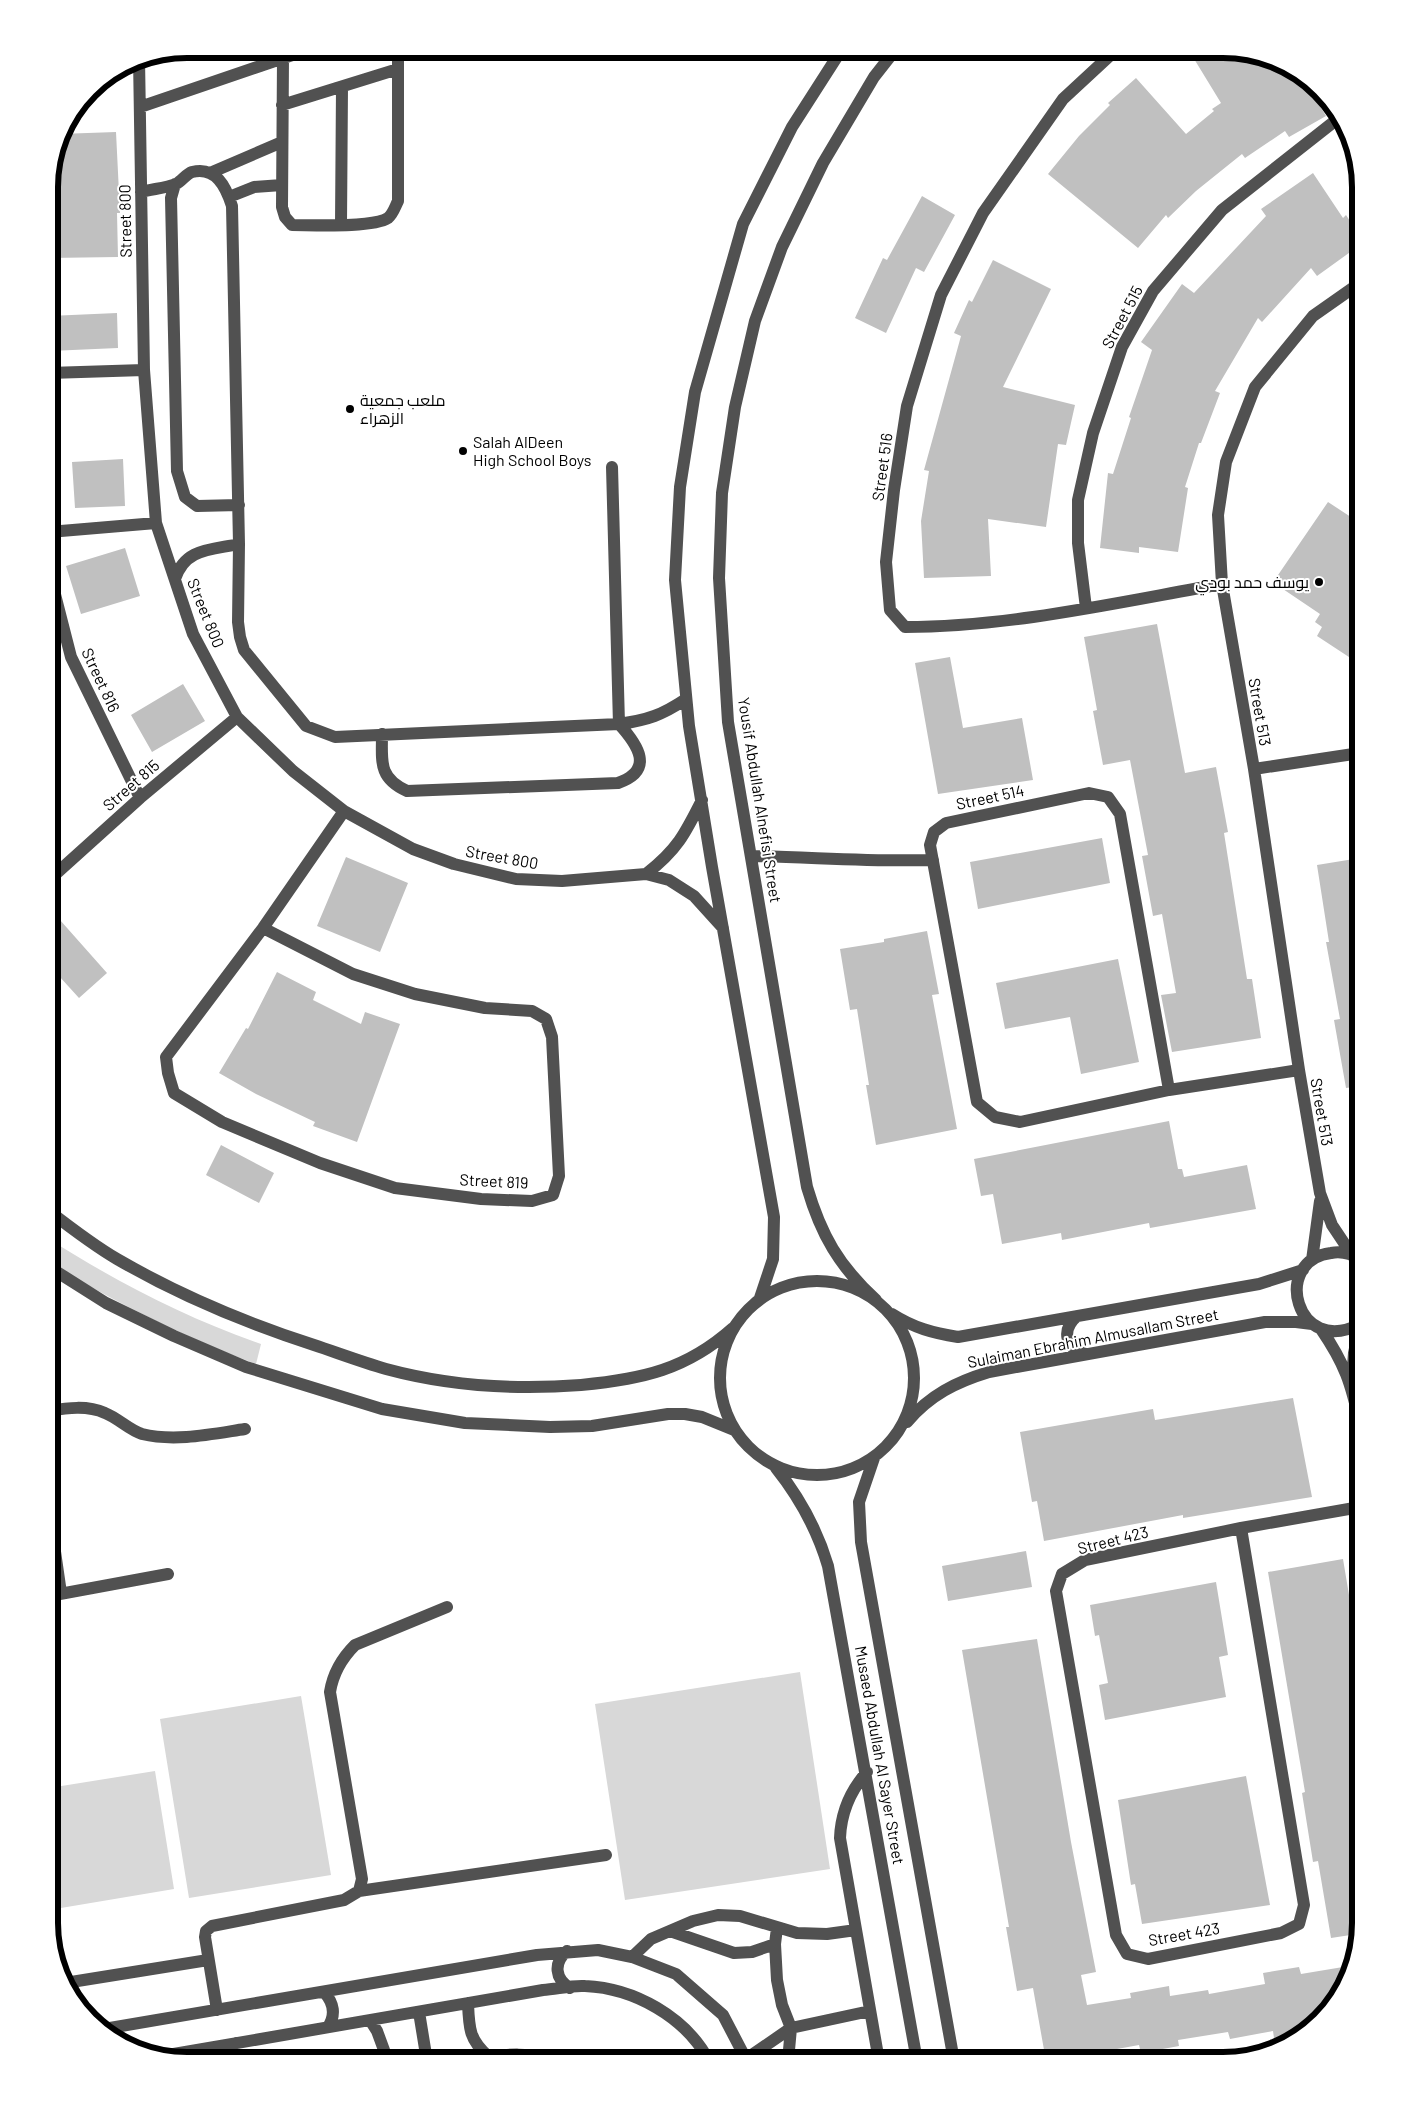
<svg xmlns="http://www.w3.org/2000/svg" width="1409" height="2110" font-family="Barlow,Cairo,sans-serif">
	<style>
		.green { fill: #d8d8d8 }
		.building { fill: #c0c0c0 }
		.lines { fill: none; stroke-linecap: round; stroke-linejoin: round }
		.minor { stroke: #515151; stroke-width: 12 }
		.poi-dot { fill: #000; stroke: #fff; stroke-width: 2 }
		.labels { text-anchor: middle; stroke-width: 4; stroke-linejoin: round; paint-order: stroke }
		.street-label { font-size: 16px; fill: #000; stroke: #fff }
		.poi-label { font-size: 16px; fill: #000; stroke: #fff; text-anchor: start }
		.rim { fill: none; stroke: #000; stroke-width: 6 }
	</style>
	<rect width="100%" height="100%" fill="#fff"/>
	<!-- green -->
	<path class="green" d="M 49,1239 C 115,1281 186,1318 261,1344 L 256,1364 C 183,1337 116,1302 49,1263 Z
		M 800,1672 L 830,1869 L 625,1900 L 595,1704 Z
		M 301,1696 L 331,1875 L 189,1898 L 160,1719 Z
		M 155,1771 L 174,1889 L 49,1910 L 49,1788 Z"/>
	<!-- building -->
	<path class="building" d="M 1188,49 L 1231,49 L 1299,72 L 1326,116 L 1289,137 L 1285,131 L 1245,158 L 1242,154 L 1196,191 L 1168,218 L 1166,215 L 1138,248 L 1048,174 L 1079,136 L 1110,105 L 1108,103 L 1136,78 L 1186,134 L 1214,111 L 1212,109 L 1221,103 Z
		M 116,132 L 120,213 L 117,213 L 118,257 L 49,258 L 49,178 L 59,134 Z
		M 1313,173 L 1343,218 L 1346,215 L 1360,236 L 1360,245 L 1317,276 L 1311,268 L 1262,322 L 1258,318 L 1215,391 L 1220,393 L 1201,443 L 1199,443 L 1185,487 L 1188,488 L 1178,552 L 1139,547 L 1139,553 L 1100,548 L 1108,473 L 1113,474 L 1131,418 L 1129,417 L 1152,350 L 1141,342 L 1182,284 L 1194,293 L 1266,216 L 1261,209 Z
		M 922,196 L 955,215 L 924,272 L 916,268 L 886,333 L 855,318 L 883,258 L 887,260 Z
		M 993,260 L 1051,289 L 1003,387 L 1075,405 L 1066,445 L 1058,444 L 1046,527 L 988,519 L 991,576 L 924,578 L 921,521 L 929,471 L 924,470 L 961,336 L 954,333 L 969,300 L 972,302 Z
		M 117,313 L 118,348 L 50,351 L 49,316 Z
		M 123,459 L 125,506 L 75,508 L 72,462 Z
		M 1328,502 L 1360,523 L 1360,657 L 1355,654 L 1352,659 L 1317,636 L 1322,627 L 1315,622 L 1320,614 L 1277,585 L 1276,578 Z
		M 125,548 L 140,596 L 81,614 L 66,566 Z
		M 1157,624 L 1185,773 L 1216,767 L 1228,832 L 1224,833 L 1247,979 L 1252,979 L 1261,1038 L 1172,1052 L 1161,995 L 1176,993 L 1162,914 L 1153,916 L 1142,856 L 1148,855 L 1130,760 L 1103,765 L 1093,711 L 1097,710 L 1084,637 Z
		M 950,657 L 963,728 L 1022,718 L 1033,780 L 938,794 L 915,663 Z
		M 183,684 L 205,721 L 152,752 L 131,715 Z
		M 1102,838 L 1110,883 L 978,909 L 970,862 Z
		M 346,857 L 408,883 L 380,952 L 317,926 Z
		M 1360,858 L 1360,1086 L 1346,1088 L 1334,1020 L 1340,1019 L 1326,942 L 1329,942 L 1317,865 Z
		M 60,920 L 107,973 L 79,998 L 49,965 L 49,930 Z
		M 927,931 L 939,994 L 932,995 L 957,1129 L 876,1145 L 866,1085 L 869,1085 L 857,1009 L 850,1010 L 840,949 L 884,942 L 884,939 Z
		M 1118,959 L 1139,1062 L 1081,1074 L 1070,1017 L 1005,1029 L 996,983 Z
		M 277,972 L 316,992 L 313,1000 L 361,1024 L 365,1012 L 400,1024 L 357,1142 L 313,1126 L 315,1122 L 256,1094 L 219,1073 L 246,1028 L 248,1029 Z
		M 1169,1121 L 1178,1169 L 1182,1169 L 1184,1177 L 1247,1165 L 1256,1209 L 1150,1228 L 1149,1223 L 1062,1240 L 1061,1233 L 1002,1244 L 993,1194 L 981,1196 L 974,1159 Z
		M 221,1145 L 274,1173 L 259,1203 L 206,1175 Z
		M 1293,1398 L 1312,1497 L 1183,1518 L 1183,1515 L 1044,1541 L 1037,1501 L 1032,1502 L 1020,1432 L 1153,1409 L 1155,1420 Z
		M 1026,1551 L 1032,1587 L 948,1601 L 942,1566 Z
		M 1343,1559 L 1353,1619 L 1349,1620 L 1360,1685 L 1360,1923 L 1357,1934 L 1331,1938 L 1318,1861 L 1313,1862 L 1302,1793 L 1305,1792 L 1268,1572 Z
		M 1216,1582 L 1228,1655 L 1219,1657 L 1226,1697 L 1105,1720 L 1099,1685 L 1108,1683 L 1099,1635 L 1095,1636 L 1090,1605 Z
		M 1037,1639 L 1071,1842 L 1096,1972 L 1081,1975 L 1087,2005 L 1131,1998 L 1130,1993 L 1169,1986 L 1170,1996 L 1208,1990 L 1209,1994 L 1265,1984 L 1263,1973 L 1299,1967 L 1301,1974 L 1349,1966 L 1342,1992 L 1301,2033 L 1274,2038 L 1273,2031 L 1230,2039 L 1228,2032 L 1178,2040 L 1179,2046 L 1141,2053 L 1139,2045 L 1095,2053 L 1097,2061 L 1046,2061 L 1033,1988 L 1017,1991 L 1006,1927 L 1009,1927 L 962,1650 Z
		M 1246,1776 L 1270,1905 L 1142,1924 L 1135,1884 L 1131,1885 L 1118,1800 Z"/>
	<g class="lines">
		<!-- minor -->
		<path class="minor" d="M 1117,49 L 1063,99 L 983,213 L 941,295 L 907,406 L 894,490 L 886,562 L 890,610 L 905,627 C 1010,627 1119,602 1222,584
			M 139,58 L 144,370 L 156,523 L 193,634 L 237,717 L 293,771 L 344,811 L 413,849 L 454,864 L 516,879 L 562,881 L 646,874 L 669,880 L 694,896 L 723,928
			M 283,58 L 282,207 L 285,217 L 292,225 C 313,225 373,228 388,218 C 393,214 395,207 398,201 L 398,49
			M 282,105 L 398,69
			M 140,107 L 310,49
			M 210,173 L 282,142
			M 175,184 L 171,198 L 177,471 L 185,497 L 197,506 L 239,505
			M 141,192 C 152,189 166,188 176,184 C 182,181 186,174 192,172 C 216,166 226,187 232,206 L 239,544 L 238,622 L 240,637 L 244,650 L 306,726 L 335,737 L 619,724 C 648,720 662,715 686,699
			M 229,197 L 254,187 L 282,185
			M 341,224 L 342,87
			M 49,373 L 144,370
			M 49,532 L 156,523
			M 49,571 L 71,657 L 140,798
			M 175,579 C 185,548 211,550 239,544
			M 1086,608 L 1078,543 L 1078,500 L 1093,433 L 1122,347 L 1153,291 L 1222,210 L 1340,117
			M 382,734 C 382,761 378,778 407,791 L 618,783 C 655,770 638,745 619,724 L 612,467
			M 1254,769 L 1360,753
			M 752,856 C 812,857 872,862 933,860
			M 646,874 C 677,850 685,834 702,800
			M 49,880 L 140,798 L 237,717
			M 263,928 L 353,974 L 415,994 L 485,1008 L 532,1011 L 546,1019 L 552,1037 L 559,1176 L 553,1195 L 532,1201 L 481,1199 L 395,1188 L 320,1163 L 222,1122 L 174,1093 L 168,1073 L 166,1057 L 263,928 L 344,811
			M 1169,1090 L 1120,814 L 1108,797 L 1089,793 L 946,823 L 934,832 L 930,845 L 977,1102 L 995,1117 L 1020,1122 L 1169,1090 L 1299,1070
			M 49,1211 C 71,1228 93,1245 117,1259 C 179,1295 246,1323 314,1345 C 338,1353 362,1362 386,1369 C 449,1386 517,1390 581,1385 C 642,1379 686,1370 733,1328
			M 1352,1255 L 1332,1225 L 1320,1193 L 1299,1070 L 1254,769 L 1222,584 L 1218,515 L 1226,462 L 1255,387 L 1313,316 L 1360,283
			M 1312,1260 L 1320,1201
			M 49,1267 L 106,1303 L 174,1336 L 246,1367 L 382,1409 L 465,1423 L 550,1427 L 592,1426 L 668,1414 L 685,1414 L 702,1417 L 734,1430
			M720 1378a97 97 0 1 1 194 0a97 97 0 1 1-194 0Z
			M 760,1298 L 773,1259 L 774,1217 L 712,867 L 689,726 L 675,580 L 680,487 L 695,392 L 743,224 L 792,127 L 842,49
			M 876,1300 C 839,1266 821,1235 807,1187 L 728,722 L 719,578 L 722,493 L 735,407 L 755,321 L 782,247 L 823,163 L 874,77 L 896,49
			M 892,1314 C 914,1328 933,1333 958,1337 L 1259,1284 L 1303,1270
			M 1077,1316 C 1061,1330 1065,1349 1086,1354
			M 1360,1324 C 1296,1358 1271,1260 1331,1253 C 1342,1251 1352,1254 1360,1260
			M 1321,1329 C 1345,1364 1351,1383 1360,1424
			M 1352,1381 L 1354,1353 L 1360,1326
			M 49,1411 C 67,1408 87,1405 105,1413 C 118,1418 129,1430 142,1434 C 175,1442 212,1434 245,1429
			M 907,1422 C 930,1395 956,1382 989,1372 L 1265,1322 L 1296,1322 L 1312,1324
			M 874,1458 L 859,1502 L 861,1542 L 954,2061
			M 776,1468 C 800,1498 817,1529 828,1566 L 917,2061
			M 49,1510 L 61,1593
			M 1241,1528 L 1304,1905 L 1299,1924 L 1281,1933 L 1148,1959 L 1127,1954 L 1116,1935 L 1056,1591 L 1062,1574 L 1085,1560 L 1241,1528 L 1360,1507
			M 49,1596 L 168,1574
			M 867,1772 C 850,1791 841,1813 840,1838 L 879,2061
			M 359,1891 L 606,1855
			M 777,1928 L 775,1944 L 777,1980 L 782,2005 L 791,2028 L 788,2061
			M 670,1931 L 734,1953 L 752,1952 L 775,1944
			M 567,1951 C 553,1963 555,1979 570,1988
			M 632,1957 L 651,1939 L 693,1921 L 718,1915 L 740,1916 L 797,1933 L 827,1934 L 856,1930
			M 65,1983 L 208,1960
			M 324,1992 C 334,2003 336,2015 328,2027
			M 468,2003 C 469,2028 469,2040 489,2057
			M 217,2010 L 205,1937 L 206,1931 L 212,1926 L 344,1900 L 359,1891 L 362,1879 L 330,1692 C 333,1673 341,1659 355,1645 L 447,1607
			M 419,2012 L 427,2061
			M 370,2020 L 377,2031 L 388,2061
			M 104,2029 L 537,1955 L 598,1950 L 632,1957 L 676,1974 L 723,2015 L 747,2061
			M 162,2056 L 543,1990 C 557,1989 572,1985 585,1986 C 634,1988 686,2017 709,2061
			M 746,2059 L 791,2028 L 870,2011
			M 231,2061 L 236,2043
			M 480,2061 C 498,2052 539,2053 558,2061"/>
	</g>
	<!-- markers -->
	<g class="poi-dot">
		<circle cx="350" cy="409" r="5"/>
		<circle cx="463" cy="451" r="5"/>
		<circle cx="1319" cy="582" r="5"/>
	</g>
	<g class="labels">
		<!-- street labels -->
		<g class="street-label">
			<text transform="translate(125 221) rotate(-91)" y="6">Street 800</text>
			<text transform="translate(1122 317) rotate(-62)" y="6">Street 515</text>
			<text transform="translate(882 467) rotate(-82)" y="6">Street 516</text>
			<text transform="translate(206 613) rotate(68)" y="6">Street 800</text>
			<text transform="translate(101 680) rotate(65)" y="6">Street 816</text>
			<text transform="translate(1260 712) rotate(80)" y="6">Street 513</text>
			<text transform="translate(131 785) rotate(-41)" y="6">Street 815</text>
			<text transform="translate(990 797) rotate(-12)" y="6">Street 514</text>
			<text transform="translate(760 800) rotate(81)" y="6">Yousif Abdullah Alnefisi Street</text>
			<text transform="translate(502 857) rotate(10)" y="6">Street 800</text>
			<text transform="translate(1322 1112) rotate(80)" y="6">Street 513</text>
			<text transform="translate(494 1181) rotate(3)" y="6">Street 819</text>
			<text transform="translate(1093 1338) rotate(-11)" y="6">Sulaiman Ebrahim Almusallam Street</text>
			<text transform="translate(1113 1540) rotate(-14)" y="6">Street 423</text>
			<text transform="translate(880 1755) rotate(80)" y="6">Musaed Abdullah Al Sayer Street</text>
			<text transform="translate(1184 1934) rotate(-10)" y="6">Street 423</text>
		</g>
		<!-- poi labels -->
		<g class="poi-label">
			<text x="360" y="406">ملعب جمعية<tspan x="360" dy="18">الزهراء</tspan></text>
			<text x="473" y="448">Salah AlDeen<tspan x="473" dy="18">High School Boys</tspan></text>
			<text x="1309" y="588" text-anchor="end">يوسف حمد بودي</text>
		</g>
	</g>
	<!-- crop -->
	<path d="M0 0H1409V2110H0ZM187 58H1223A129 129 0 0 1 1352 187V1923A129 129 0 0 1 1223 2052H187A129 129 0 0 1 58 1923V187A129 129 0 0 1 187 58Z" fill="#fff" fill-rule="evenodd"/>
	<path class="rim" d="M187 58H1223A129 129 0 0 1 1352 187V1923A129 129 0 0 1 1223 2052H187A129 129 0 0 1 58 1923V187A129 129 0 0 1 187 58Z"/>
</svg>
